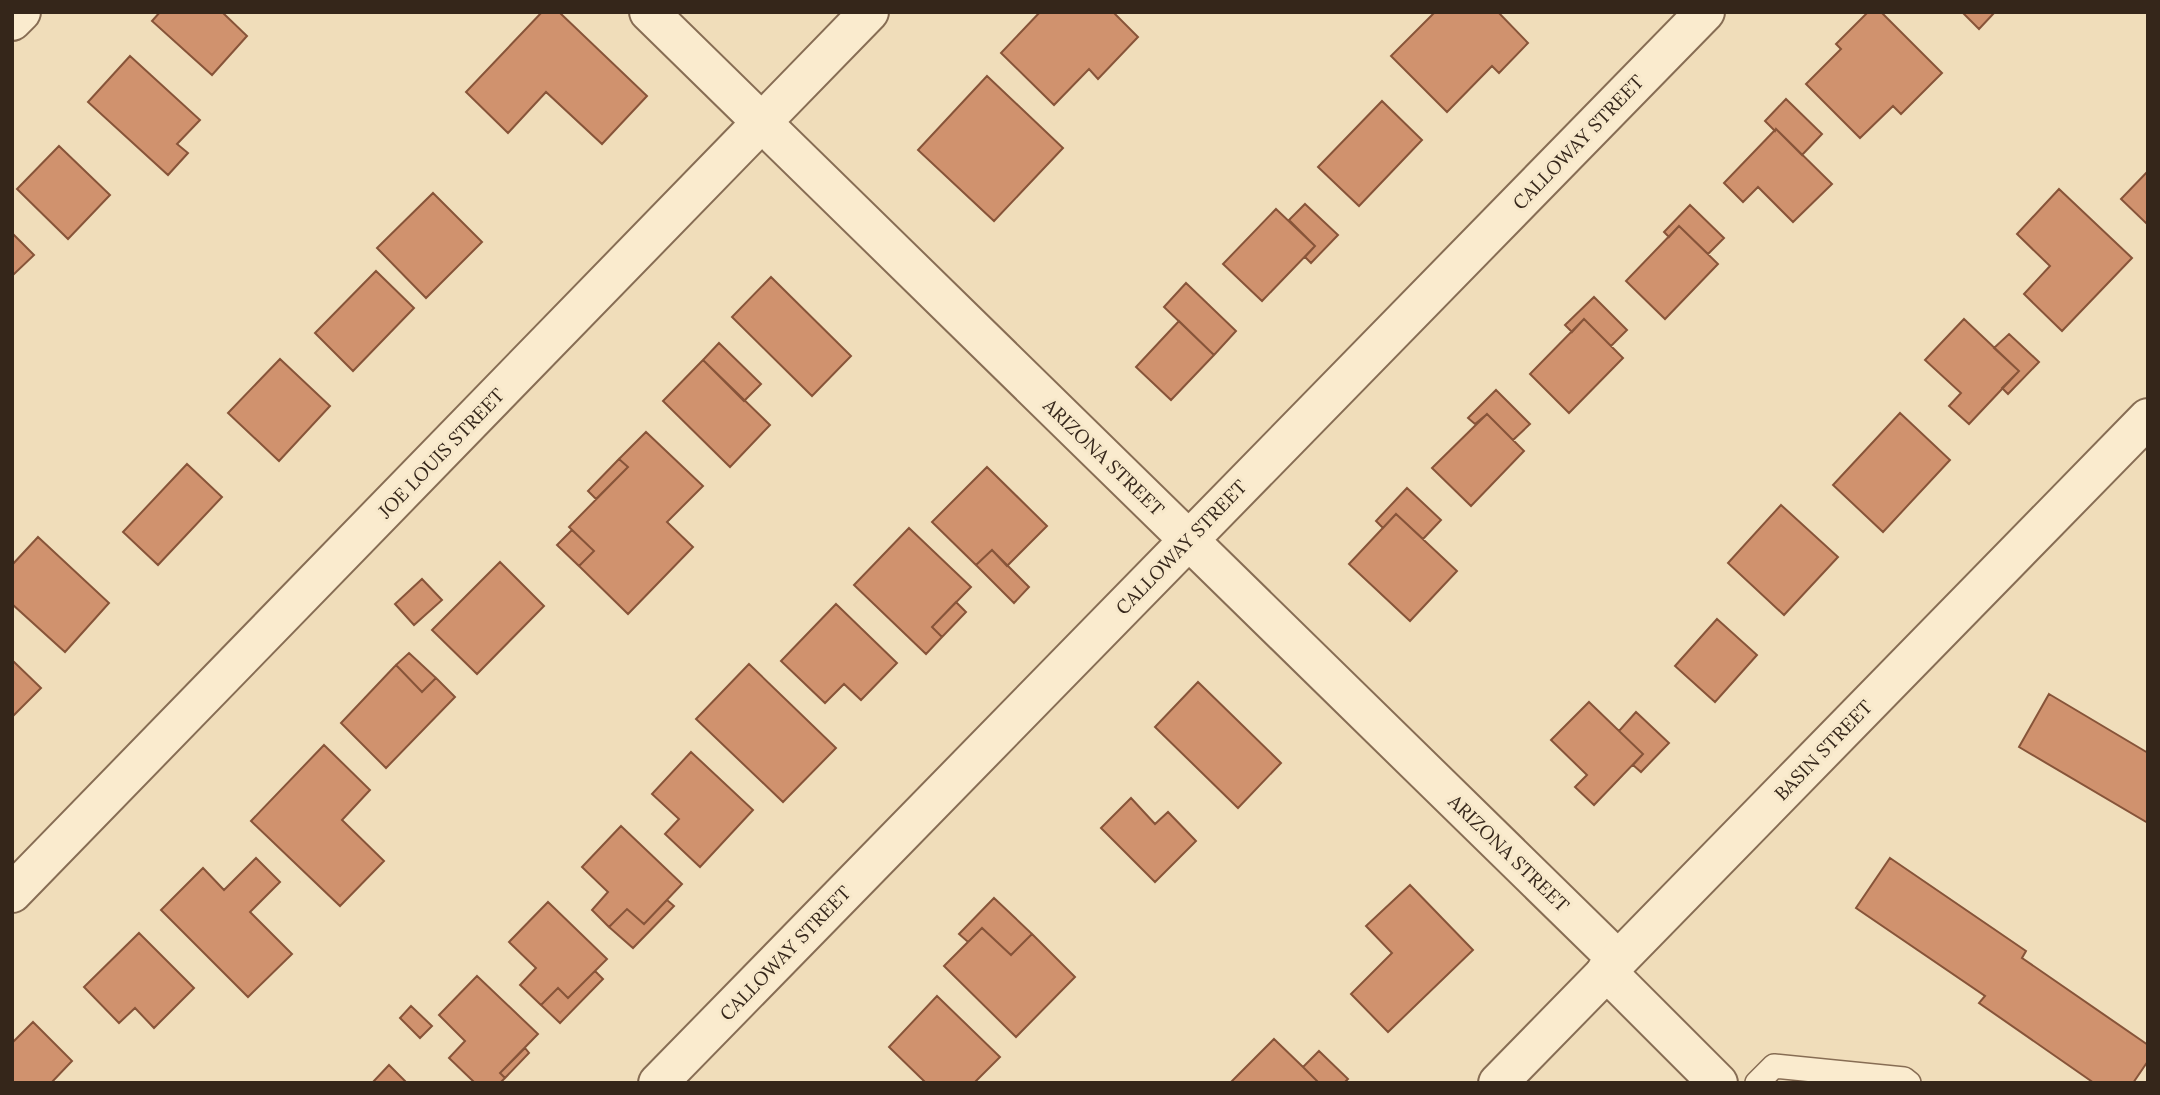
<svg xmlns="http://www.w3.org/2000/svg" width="2160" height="1095" font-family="Lora,serif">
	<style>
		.building { fill: #d0926e; stroke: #875439; stroke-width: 2 }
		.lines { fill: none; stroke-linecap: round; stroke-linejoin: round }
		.service-casing { stroke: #876d54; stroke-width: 26 }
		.minor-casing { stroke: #876d54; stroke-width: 42 }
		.tertiary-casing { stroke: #876d54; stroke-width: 42 }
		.service { stroke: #faebce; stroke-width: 23 }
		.minor { stroke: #faebce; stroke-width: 38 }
		.tertiary { stroke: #faebce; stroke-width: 38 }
		.labels { text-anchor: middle; stroke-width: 6; stroke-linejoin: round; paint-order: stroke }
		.street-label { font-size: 19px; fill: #35261a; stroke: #f7e8ca }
	</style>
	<rect width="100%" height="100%" fill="#f0ddba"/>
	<!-- building -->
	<path class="building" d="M 160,12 L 222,12 L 247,36 L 212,75 L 152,21 Z
		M 542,12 L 559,12 L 647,96 L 602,144 L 546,92 L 508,133 L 466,92 Z
		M 1040,12 L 1113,12 L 1138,37 L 1098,79 L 1089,69 L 1054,105 L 1001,53 Z
		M 1435,12 L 1498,12 L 1528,43 L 1499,73 L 1492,66 L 1447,112 L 1391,56 Z
		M 1868,12 L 1881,12 L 1942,73 L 1901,114 L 1893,106 L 1860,138 L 1806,84 L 1841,49 L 1836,44 Z
		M 1962,12 L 1995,12 L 1979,29 Z
		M 130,56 L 200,120 L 177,144 L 188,153 L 168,175 L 88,102 Z
		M 987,76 L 1063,148 L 994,221 L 918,150 Z
		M 1786,99 L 1822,134 L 1802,155 L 1776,129 L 1775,131 L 1765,121 Z
		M 1382,101 L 1422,140 L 1359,206 L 1318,167 Z
		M 1776,129 L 1832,184 L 1793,222 L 1758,187 L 1743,202 L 1724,183 Z
		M 59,146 L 110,195 L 68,239 L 17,189 Z
		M 2148,171 L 2148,225 L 2121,199 Z
		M 2059,189 L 2132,258 L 2062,331 L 2024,294 L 2050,266 L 2017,234 Z
		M 433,193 L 482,242 L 426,298 L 377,248 Z
		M 1305,204 L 1338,235 L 1311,263 L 1305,257 L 1315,246 L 1289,220 Z
		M 1690,205 L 1724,238 L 1708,254 L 1679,226 L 1669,237 L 1664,232 Z
		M 1276,209 L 1315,246 L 1262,301 L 1223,264 Z
		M 1679,226 L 1718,264 L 1665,319 L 1626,281 Z
		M 12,233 L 34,255 L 12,276 Z
		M 376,271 L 414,308 L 353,371 L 315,333 Z
		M 771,277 L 851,356 L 812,396 L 732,317 Z
		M 1186,283 L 1236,331 L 1214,355 L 1164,307 Z
		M 1594,297 L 1627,330 L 1611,346 L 1584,319 L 1572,332 L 1565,325 Z
		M 1584,319 L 1623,358 L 1569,413 L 1530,374 Z
		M 1964,319 L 2019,371 L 1969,424 L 1949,406 L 1961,393 L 1925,360 Z
		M 1179,321 L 1214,355 L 1171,400 L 1136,367 Z
		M 2009,334 L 2039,362 L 2008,394 L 2002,388 L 2019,371 L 1994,348 Z
		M 719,343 L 761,384 L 744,401 L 703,360 Z
		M 280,359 L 330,406 L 279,461 L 228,413 Z
		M 703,360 L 770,425 L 730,467 L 663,401 Z
		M 1496,390 L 1530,424 L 1513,440 L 1487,414 L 1475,424 L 1468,418 Z
		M 1900,413 L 1950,460 L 1883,532 L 1833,485 Z
		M 1487,414 L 1524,451 L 1471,506 L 1432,468 Z
		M 646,432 L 703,486 L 667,522 L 693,547 L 628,614 L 579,566 L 594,551 L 569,527 L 628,467 L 619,459 Z
		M 619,459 L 628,467 L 596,499 L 588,491 Z
		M 187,464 L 222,497 L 158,565 L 123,532 Z
		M 987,467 L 1047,526 L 1007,566 L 992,550 L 976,565 L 932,522 Z
		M 1407,488 L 1441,520 L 1423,539 L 1396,514 L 1383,528 L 1376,521 Z
		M 1781,505 L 1838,557 L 1784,615 L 1728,563 Z
		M 1396,514 L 1457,571 L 1410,621 L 1349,564 Z
		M 909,528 L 971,587 L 932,627 L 942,637 L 926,654 L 854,585 Z
		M 572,530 L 594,551 L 579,566 L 557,545 Z
		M 38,537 L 109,603 L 65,652 L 12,604 L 12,565 Z
		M 992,550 L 1029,587 L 1014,603 L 976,565 Z
		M 500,562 L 544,606 L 477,674 L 432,630 Z
		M 422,579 L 442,600 L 414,625 L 395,604 Z
		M 956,602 L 966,612 L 942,637 L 932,627 Z
		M 836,604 L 897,663 L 861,700 L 844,684 L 825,703 L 781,661 Z
		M 1717,619 L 1757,655 L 1715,702 L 1675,666 Z
		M 409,653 L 436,678 L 422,692 L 396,665 Z
		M 12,660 L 41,688 L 12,717 Z
		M 749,664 L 836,748 L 783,802 L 696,719 Z
		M 396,665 L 422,692 L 436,678 L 455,697 L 386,768 L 341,723 Z
		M 1198,682 L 1281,763 L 1238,808 L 1155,727 Z
		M 2049,694 L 2148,753 L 2148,823 L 2019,747 Z
		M 1589,702 L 1643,754 L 1594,805 L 1575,787 L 1587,775 L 1551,740 Z
		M 1636,712 L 1669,743 L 1641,772 L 1633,765 L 1643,754 L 1619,731 Z
		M 324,745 L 370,790 L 342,820 L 384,861 L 340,906 L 251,821 Z
		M 691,752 L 753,810 L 700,867 L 665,834 L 679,819 L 652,794 Z
		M 1131,798 L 1155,824 L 1168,812 L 1196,841 L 1155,882 L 1101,828 Z
		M 621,826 L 682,884 L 644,924 L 627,909 L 609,927 L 592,910 L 608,892 L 582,867 Z
		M 256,858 L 280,882 L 250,912 L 292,954 L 248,997 L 161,910 L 203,868 L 224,890 Z
		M 1890,858 L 2026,951 L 2022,958 L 2148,1045 L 2148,1061 L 2133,1083 L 2094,1083 L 1979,1003 L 1985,996 L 1856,908 Z
		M 1410,885 L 1473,950 L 1388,1032 L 1351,994 L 1392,953 L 1366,926 Z
		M 994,898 L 1032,934 L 1011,955 L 982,928 L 968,942 L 959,934 Z
		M 667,900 L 674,906 L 633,948 L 609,927 L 627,909 L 644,924 Z
		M 548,902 L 607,959 L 568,998 L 558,988 L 541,1005 L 520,985 L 536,968 L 509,942 Z
		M 982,928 L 1011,955 L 1032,934 L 1075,977 L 1016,1037 L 944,966 Z
		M 139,933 L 194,988 L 154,1028 L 135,1008 L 119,1023 L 84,987 Z
		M 595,971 L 603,979 L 560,1023 L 541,1005 L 558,988 L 568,998 Z
		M 477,976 L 538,1034 L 500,1073 L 505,1078 L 500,1083 L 475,1083 L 449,1058 L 465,1041 L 439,1015 Z
		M 937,996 L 1000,1057 L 974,1083 L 926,1083 L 889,1047 Z
		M 411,1006 L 432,1026 L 420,1038 L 400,1018 Z
		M 33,1022 L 72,1061 L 51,1083 L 12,1083 L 12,1043 Z
		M 1274,1039 L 1303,1067 L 1319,1083 L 1230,1083 Z
		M 525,1048 L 529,1053 L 505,1078 L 500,1073 Z
		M 1319,1051 L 1348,1079 L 1344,1083 L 1319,1083 L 1303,1067 Z
		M 389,1065 L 407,1083 L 372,1083 Z"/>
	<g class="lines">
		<defs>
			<path id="service" d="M 1757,1083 L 1774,1066 L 1904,1079 L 1909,1083"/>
			<path id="minor" d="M 649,12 L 1618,960
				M 12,21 L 21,12
				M 12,893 L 869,12
				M 1606,971 L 1718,1083
				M 658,1083 L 1705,12"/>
			<path id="tertiary" d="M 1498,1083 L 2148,418"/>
		</defs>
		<!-- service casing -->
		<use href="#service" class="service-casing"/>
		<!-- minor casing -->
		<use href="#minor" class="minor-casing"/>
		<!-- tertiary casing -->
		<use href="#tertiary" class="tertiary-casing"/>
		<!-- service -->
		<use href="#service" class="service"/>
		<!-- minor -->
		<use href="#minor" class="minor"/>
		<!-- tertiary -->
		<use href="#tertiary" class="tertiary"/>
	</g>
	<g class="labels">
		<!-- street labels -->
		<g class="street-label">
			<text transform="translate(1578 142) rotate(-46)" y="7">CALLOWAY STREET</text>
			<text transform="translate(441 453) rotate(-46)" y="7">JOE LOUIS STREET</text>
			<text transform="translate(1104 457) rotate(44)" y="7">ARIZONA STREET</text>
			<text transform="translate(1181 547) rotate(-46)" y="7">CALLOWAY STREET</text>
			<text transform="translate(1823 750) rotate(-46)" y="7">BASIN STREET</text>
			<text transform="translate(1509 853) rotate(44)" y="7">ARIZONA STREET</text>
			<text transform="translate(785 953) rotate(-46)" y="7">CALLOWAY STREET</text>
		</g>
	</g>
	<!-- border -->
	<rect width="2160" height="1095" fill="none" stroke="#35261a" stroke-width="28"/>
</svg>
